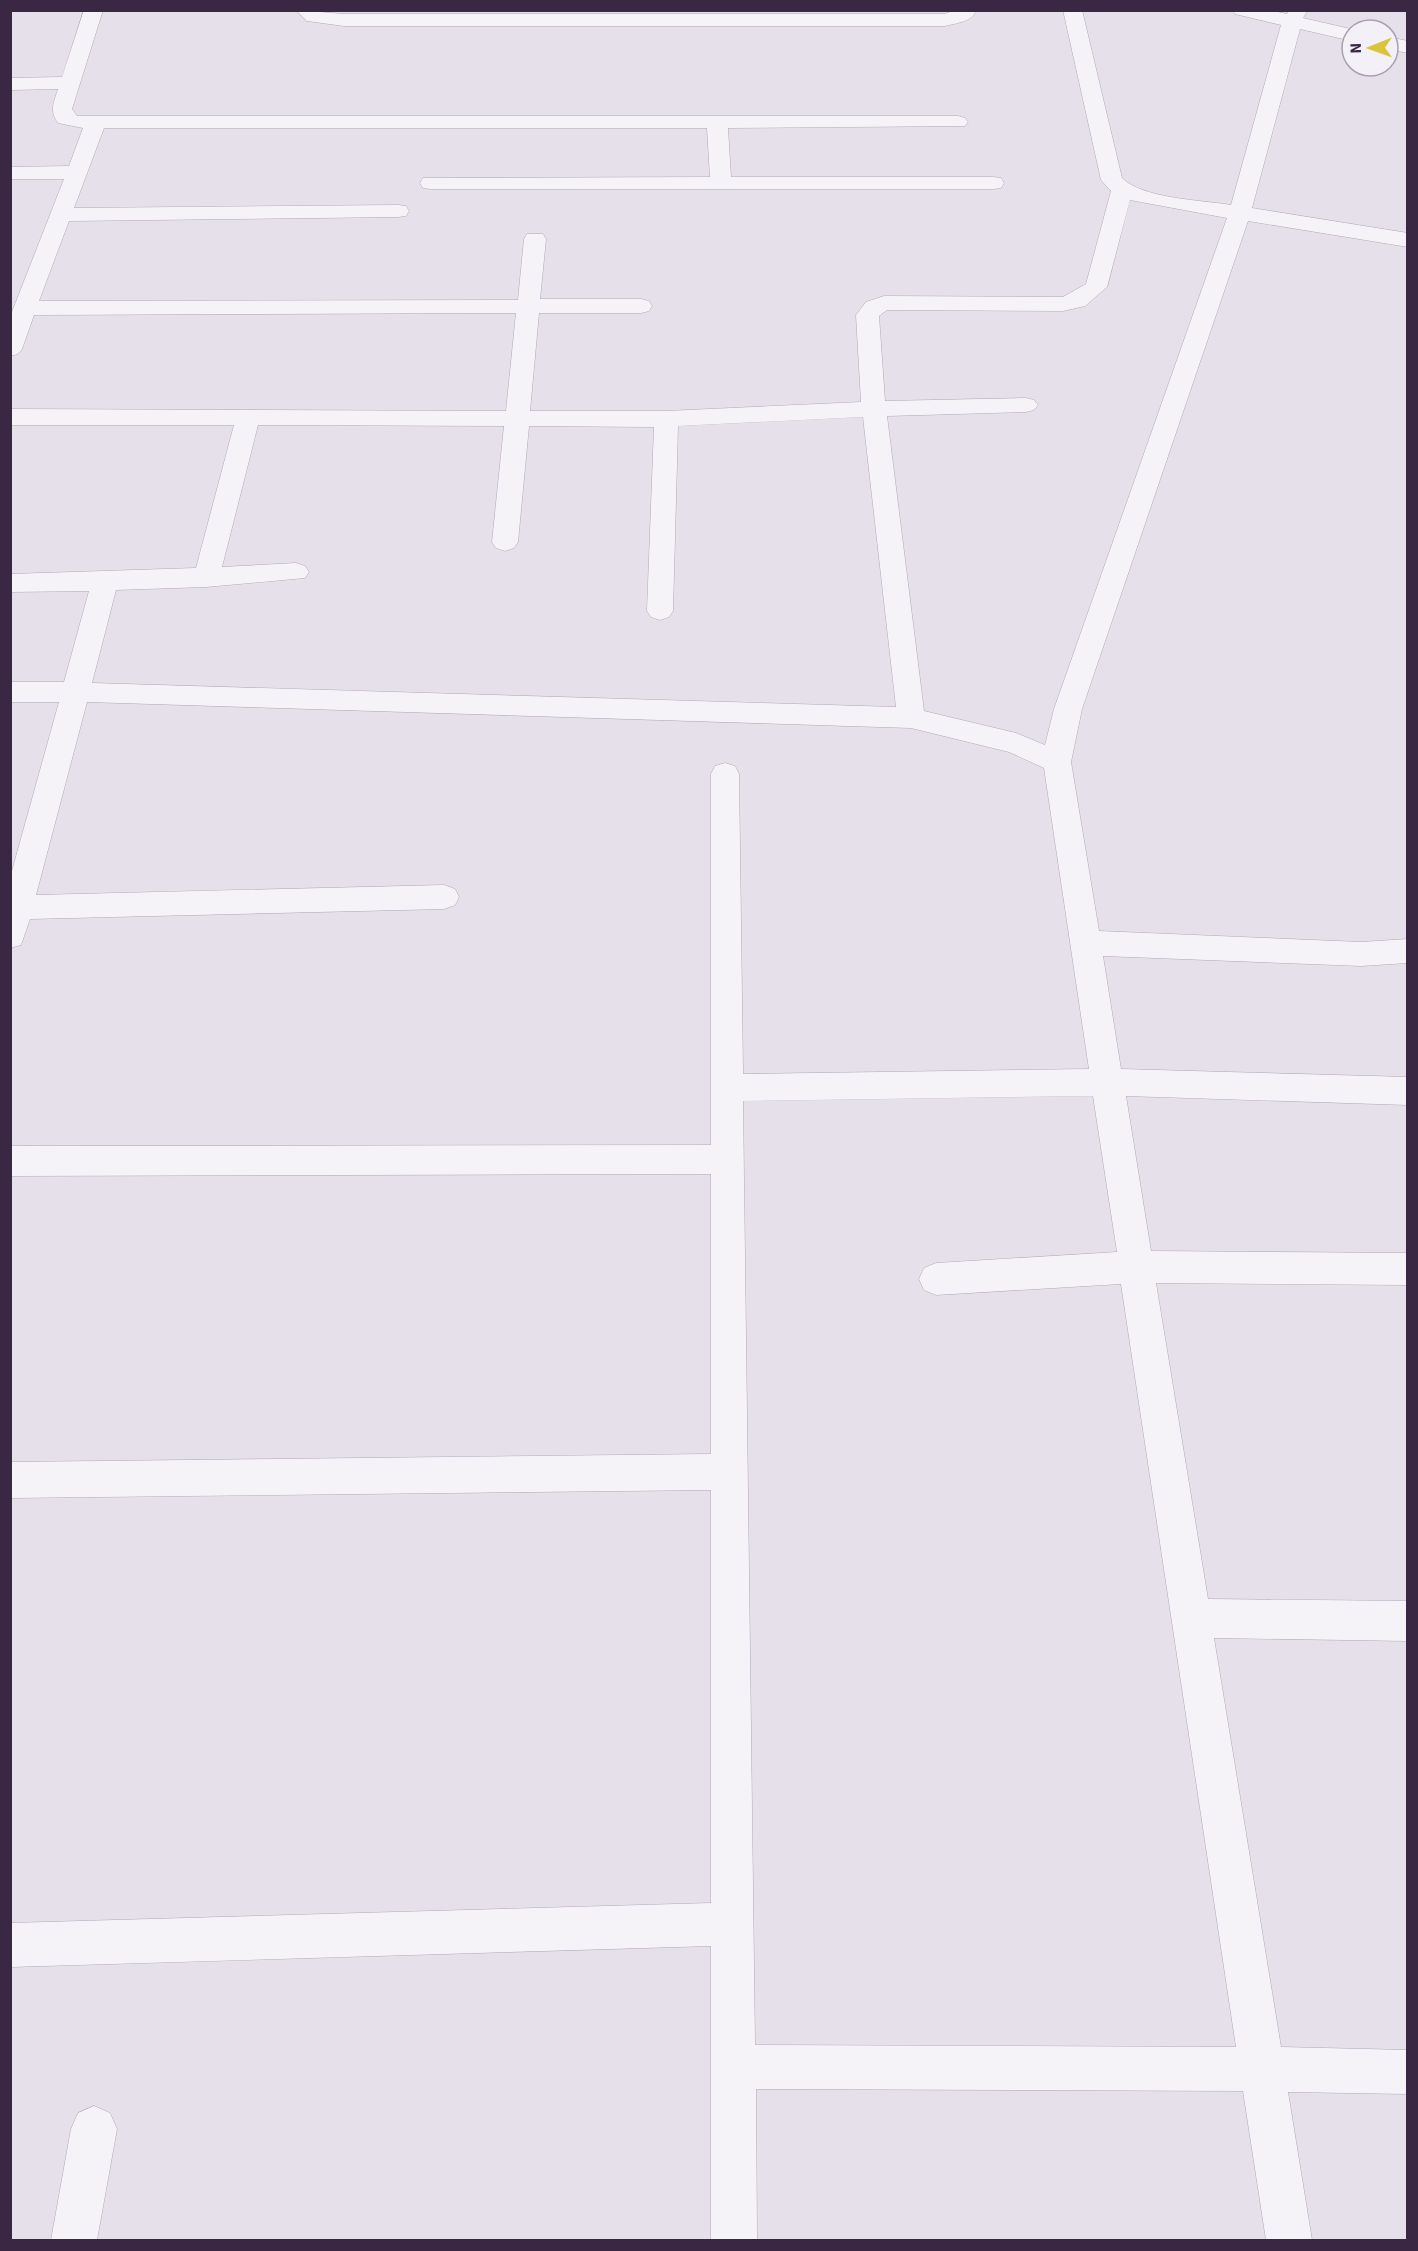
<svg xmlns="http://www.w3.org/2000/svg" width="1418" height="2251" font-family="'Source Sans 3',sans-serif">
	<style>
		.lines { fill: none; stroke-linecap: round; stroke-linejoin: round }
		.minor-casing { stroke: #b2a8b8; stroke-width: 1 }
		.minor { fill: #f6f3f8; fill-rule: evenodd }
	</style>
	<rect width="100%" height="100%" fill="#e6e0ea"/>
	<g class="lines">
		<defs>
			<path id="minor" d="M 84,10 L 103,10 L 72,109 L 77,116 L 958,116 L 965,118 L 968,122 L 965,126 L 728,128 L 731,177 L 993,177 L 1001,178 L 1004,183 L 1001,188 L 993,189 L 431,189 L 423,188 L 420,183 L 423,178 L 710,177 L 707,128 L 104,128 L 74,208 L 398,205 L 406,206 L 409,211 L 406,216 L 398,217 L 69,221 L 39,301 L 518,300 L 524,239 L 527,234 L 543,234 L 546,239 L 540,299 L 641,299 L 649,301 L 652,306 L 649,311 L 641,313 L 539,313 L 530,411 L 666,411 L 861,402 L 856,315 L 866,302 L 884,296 L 1063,297 L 1086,284 L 1111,191 L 1101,180 L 1063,10 L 1082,10 L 1122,178 C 1143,199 1202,200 1231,205 L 1281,25 L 1235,14 L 1233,10 L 1269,10 L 1287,14 L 1289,10 L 1308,10 L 1303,18 L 1355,30 L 1352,30 L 1352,41 L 1300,29 L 1252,208 L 1408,233 L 1408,247 L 1248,221 L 1082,709 L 1071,762 L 1099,931 L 1361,942 L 1408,939 L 1408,963 L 1361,966 L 1103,956 L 1121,1069 L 1408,1077 L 1408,1105 L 1126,1096 L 1151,1251 L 1408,1253 L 1408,1285 L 1156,1283 L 1208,1599 L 1408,1601 L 1408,1641 L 1214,1638 L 1281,2047 L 1408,2050 L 1408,2094 L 1288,2092 L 1312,2240 L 1266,2240 L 1243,2091 L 756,2089 L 757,2240 L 711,2240 L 711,1946 L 10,1967 L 10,1923 L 711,1903 L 711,1490 L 10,1498 L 10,1462 L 711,1454 L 711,1174 L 10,1176 L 10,1146 L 711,1145 L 711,774 L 715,766 L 725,763 L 735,766 L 739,774 L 743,1074 L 1089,1069 L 1044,768 L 1009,752 L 911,728 L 87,702 L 36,895 L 444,885 L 455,889 L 459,897 L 455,905 L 444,909 L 30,919 L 21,945 L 10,948 L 10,878 L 59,702 L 10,702 L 10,682 L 64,682 L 89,591 L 10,592 L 10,574 L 196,568 L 234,425 L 10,425 L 10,409 L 506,411 L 516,313 L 34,315 L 22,349 L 18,354 L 10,356 L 10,317 L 64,179 L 10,179 L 10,167 L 69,166 L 83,128 L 58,123 C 49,111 54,102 58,89 L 10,90 L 10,78 L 62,77 ZM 1130,200 L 1227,218 L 1054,709 L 1045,745 L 1016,733 L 924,711 L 887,416 L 1026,412 L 1034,410 L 1038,405 L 1034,400 L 1026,398 L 885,401 L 879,316 L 887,310 L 1063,311 L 1085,306 L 1107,287 ZM 863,417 L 896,707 L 92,683 L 116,590 L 206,587 L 305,578 L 309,572 L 305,566 L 296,563 L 222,567 L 258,425 L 504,426 L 492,542 L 496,548 L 505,551 L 514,548 L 518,542 L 529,426 L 654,427 L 647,611 L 651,617 L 660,620 L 669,617 L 673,611 L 678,426 ZM 1093,1096 L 1117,1252 L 936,1263 L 924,1268 L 919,1279 L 924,1290 L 936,1295 L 1121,1284 L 1236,2047 L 755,2045 L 743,1101 Z
				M 296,10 L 344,14 L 944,14 L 956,10 L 976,10 C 973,22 956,23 945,26 L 344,26 L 307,21 Z
				M 1388,37 L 1408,41 L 1408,53 L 1388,49 Z
				M 94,2106 L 110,2113 L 117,2129 L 97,2240 L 51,2240 L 71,2129 L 78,2113 Z"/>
		</defs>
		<!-- minor casing -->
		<use href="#minor" class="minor-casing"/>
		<!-- minor -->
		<use href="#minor" class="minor"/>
	</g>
	<!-- border -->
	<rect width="1418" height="2251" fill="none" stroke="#392743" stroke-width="24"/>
	<!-- north arrow -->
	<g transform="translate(1370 48) rotate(269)"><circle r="28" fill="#f4f0f7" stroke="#a9a0af" stroke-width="1.5"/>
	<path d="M0-4.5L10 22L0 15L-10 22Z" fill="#d9c43b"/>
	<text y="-9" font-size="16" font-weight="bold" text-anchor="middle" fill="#392743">N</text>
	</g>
</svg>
